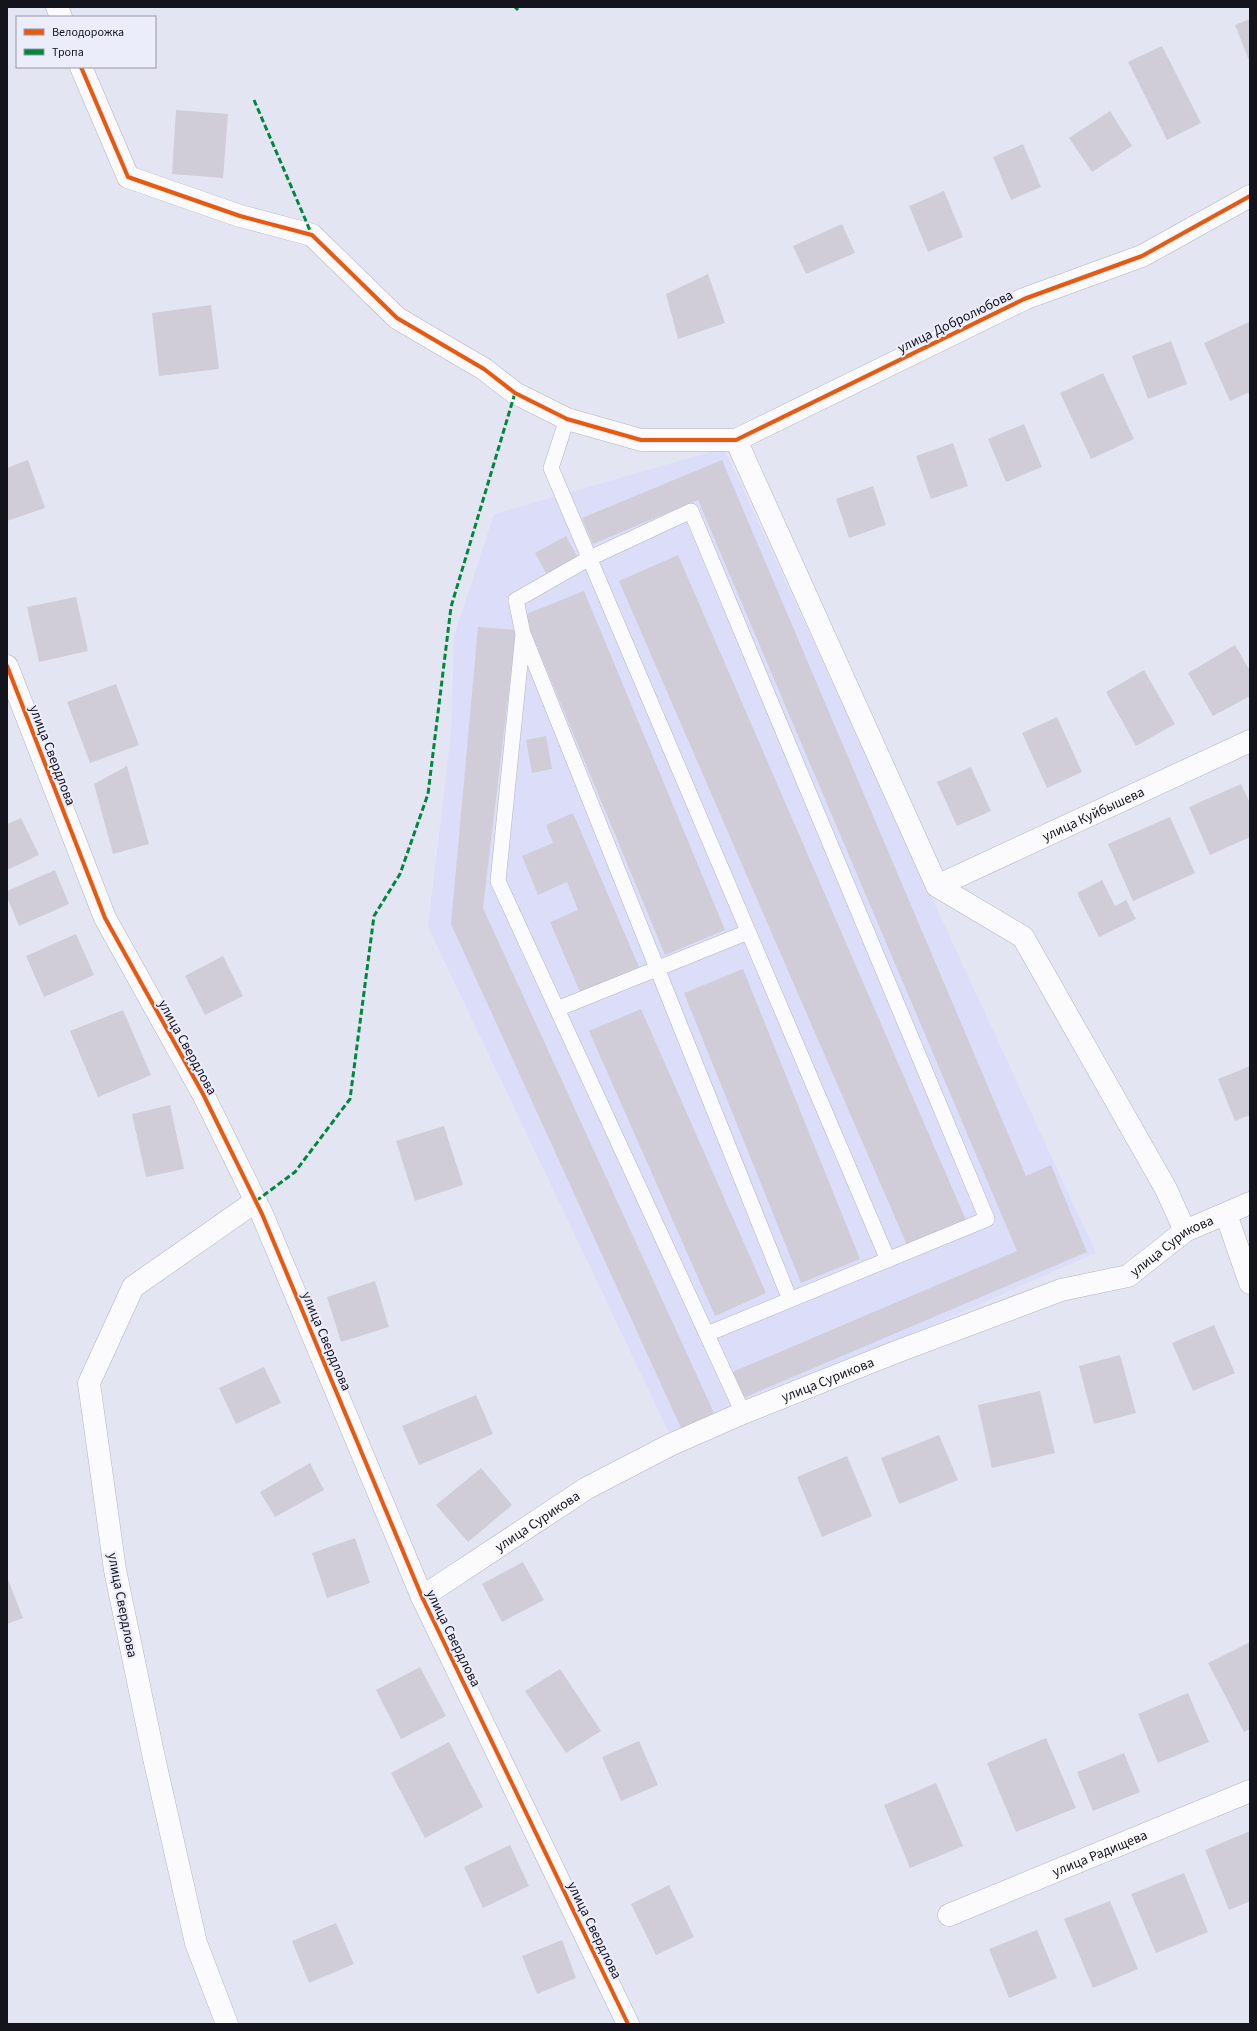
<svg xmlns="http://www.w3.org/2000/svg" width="1257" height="2031" font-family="'Source Sans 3',sans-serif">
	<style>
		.built { fill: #dcddf9 }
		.building { fill: #d0cdd9 }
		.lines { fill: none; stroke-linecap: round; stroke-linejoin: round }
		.service-casing { stroke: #b4b4c0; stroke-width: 16 }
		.minor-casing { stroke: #b4b4c0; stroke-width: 23 }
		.service { stroke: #fbfbfd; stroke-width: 15 }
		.minor { stroke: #fbfbfd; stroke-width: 22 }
		.quiet { stroke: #00873e; stroke-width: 3; stroke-dasharray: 6 3; stroke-linecap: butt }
		.cycleway-casing { stroke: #ecedfb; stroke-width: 6 }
		.cycleway { stroke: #e8590c; stroke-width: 4 }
		.labels { text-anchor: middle; stroke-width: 4; stroke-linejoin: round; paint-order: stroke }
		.street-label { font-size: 14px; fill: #14141f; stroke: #ecedfb }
	</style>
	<rect width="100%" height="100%" fill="#e4e5f3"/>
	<!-- built -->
	<path class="built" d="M 724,448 L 1096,1253 L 672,1439 L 428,927 L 451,734 L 454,636 L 494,514 Z"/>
	<!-- building -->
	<path class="building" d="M 1250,19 L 1250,63 L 1235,25 Z
		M 1162,46 L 1201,123 L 1167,140 L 1128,62 Z
		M 176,110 L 228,114 L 223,178 L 172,174 Z
		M 1110,111 L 1132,146 L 1092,172 L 1069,138 Z
		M 1023,144 L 1041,187 L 1011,200 L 993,157 Z
		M 944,191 L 963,237 L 928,252 L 909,206 Z
		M 842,224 L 855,253 L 806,274 L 793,246 Z
		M 708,274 L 725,323 L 678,339 L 666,294 Z
		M 211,305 L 219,369 L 159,376 L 152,313 Z
		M 1249,322 L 1250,392 L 1230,401 L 1204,343 Z
		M 1171,341 L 1187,384 L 1148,399 L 1132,356 Z
		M 1103,373 L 1134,439 L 1091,459 L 1060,393 Z
		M 1024,424 L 1042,467 L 1006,482 L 988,439 Z
		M 953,443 L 968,486 L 931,499 L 916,456 Z
		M 28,460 L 45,508 L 7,521 L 7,468 Z
		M 722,460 L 1026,1176 L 1051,1165 L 1087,1252 L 741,1399 L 730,1373 L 1017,1251 L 698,500 L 593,544 L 582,518 Z
		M 873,486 L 886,525 L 849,538 L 836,499 Z
		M 566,536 L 578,558 L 547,575 L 535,553 Z
		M 678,555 L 966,1220 L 907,1245 L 619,581 Z
		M 584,591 L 725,930 L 665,955 L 524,615 Z
		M 76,597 L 88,651 L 39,662 L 27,607 Z
		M 478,627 L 516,630 L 483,908 L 714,1413 L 681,1428 L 451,924 Z
		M 1235,645 L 1250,671 L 1250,696 L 1213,716 L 1188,673 Z
		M 1144,670 L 1175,724 L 1136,746 L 1106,692 Z
		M 116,684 L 139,745 L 90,763 L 67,702 Z
		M 1057,717 L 1082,772 L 1047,788 L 1022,733 Z
		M 546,736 L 552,769 L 532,773 L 526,740 Z
		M 127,766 L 149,844 L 113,854 L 94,784 Z
		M 971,767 L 991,811 L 957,826 L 937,782 Z
		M 1241,784 L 1250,803 L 1250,837 L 1210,855 L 1189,807 Z
		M 573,813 L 639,967 L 580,992 L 550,922 L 578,910 L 567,882 L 538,895 L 522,856 L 553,843 L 546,825 Z
		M 1170,817 L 1195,873 L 1133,901 L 1108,844 Z
		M 21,818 L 39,855 L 7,870 L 7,824 Z
		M 55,870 L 69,904 L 19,926 L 7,897 L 7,891 Z
		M 1102,880 L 1115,906 L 1126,900 L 1136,919 L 1099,937 L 1077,893 Z
		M 76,934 L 94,975 L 44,997 L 26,956 Z
		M 223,956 L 243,996 L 205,1015 L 185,976 Z
		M 743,969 L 860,1259 L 801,1283 L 684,993 Z
		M 641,1009 L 766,1293 L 715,1316 L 589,1031 Z
		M 123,1010 L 151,1075 L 98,1097 L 70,1031 Z
		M 1250,1066 L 1250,1115 L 1235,1121 L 1218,1079 Z
		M 170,1105 L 184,1169 L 146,1177 L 132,1114 Z
		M 444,1126 L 463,1185 L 415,1201 L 396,1141 Z
		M 375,1281 L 389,1327 L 341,1342 L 327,1297 Z
		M 1214,1325 L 1235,1373 L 1193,1391 L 1172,1343 Z
		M 1120,1355 L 1136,1413 L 1094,1424 L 1079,1366 Z
		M 264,1367 L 281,1403 L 236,1424 L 219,1388 Z
		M 1040,1391 L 1055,1453 L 992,1468 L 978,1405 Z
		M 476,1395 L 493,1434 L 419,1465 L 402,1426 Z
		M 939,1435 L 958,1480 L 899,1504 L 881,1458 Z
		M 847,1456 L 872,1516 L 822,1537 L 797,1477 Z
		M 310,1463 L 324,1490 L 275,1517 L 260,1492 Z
		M 481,1468 L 512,1505 L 468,1542 L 436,1505 Z
		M 355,1538 L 370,1583 L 327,1598 L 312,1553 Z
		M 523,1562 L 544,1600 L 502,1622 L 482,1584 Z
		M 7,1577 L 23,1618 L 7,1624 Z
		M 1250,1642 L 1250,1729 L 1244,1732 L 1208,1663 Z
		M 420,1667 L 446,1716 L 401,1739 L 376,1690 Z
		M 560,1669 L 601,1731 L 566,1753 L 525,1691 Z
		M 1188,1693 L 1209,1742 L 1158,1763 L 1138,1714 Z
		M 1046,1738 L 1076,1808 L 1016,1832 L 987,1763 Z
		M 639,1741 L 658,1785 L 621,1801 L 602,1757 Z
		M 449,1742 L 483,1807 L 425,1838 L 391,1773 Z
		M 1124,1753 L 1140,1792 L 1093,1811 L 1077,1772 Z
		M 936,1783 L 963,1846 L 910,1868 L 884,1805 Z
		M 1250,1831 L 1250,1901 L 1229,1910 L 1205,1850 Z
		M 510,1845 L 529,1886 L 483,1908 L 464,1867 Z
		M 1184,1873 L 1208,1932 L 1156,1953 L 1131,1894 Z
		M 669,1885 L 694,1937 L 656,1955 L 631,1904 Z
		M 1110,1901 L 1138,1969 L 1093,1988 L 1064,1919 Z
		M 336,1923 L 354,1964 L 309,1983 L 292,1941 Z
		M 1037,1930 L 1057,1978 L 1009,1998 L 989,1949 Z
		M 562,1940 L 576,1978 L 537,1994 L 522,1956 Z"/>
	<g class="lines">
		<defs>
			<path id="service" d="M 567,419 L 551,468 L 888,1260
				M 524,636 L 790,1300
				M 557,1009 L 748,932
				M 707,1334 L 987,1219 L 691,511 L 588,559 L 516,600 L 523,634 L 498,881 L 743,1413"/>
			<g id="minor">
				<path d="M 57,7 L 61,17"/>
				<path d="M 81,67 L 128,177 L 240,216 L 312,235 L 397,318 L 484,369 L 515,393 L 567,419 L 641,440 L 736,440 L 1024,299 L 1142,256 L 1250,196"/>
				<path d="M 736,440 L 937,886 L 1023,937 L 1166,1189 L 1185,1231"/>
				<path d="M 7,666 L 105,918 L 203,1094 L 262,1214 L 422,1597 L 628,2024"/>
				<path id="s1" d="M 937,886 L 1250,741"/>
				<path d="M 1226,1214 L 1250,1283"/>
				<path id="s2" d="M 422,1597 L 587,1488 L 670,1445 L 743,1413 L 896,1352 L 1061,1290 L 1128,1276 L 1185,1231 L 1250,1203"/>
				<path id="s3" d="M 949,1915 L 1250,1791"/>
				<path d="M 227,2024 L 196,1943 L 154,1758 L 115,1570 L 89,1383 L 133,1287 L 256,1201"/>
			</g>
		</defs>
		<!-- service casing -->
		<use href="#service" class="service-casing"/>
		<!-- minor casing -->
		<use href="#minor" class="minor-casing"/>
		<!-- service -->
		<use href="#service" class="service"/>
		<!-- minor -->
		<use href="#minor" class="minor"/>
		<!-- quiet -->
		<path class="quiet" d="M 515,7 L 518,10
			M 254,100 L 312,235
			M 256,1201 L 295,1172 L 350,1099 L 374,916 L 400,874 L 428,794 L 451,607 L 515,393"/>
		<defs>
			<path id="cycleway" d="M 81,67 L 128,177 L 240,216 L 312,235 L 397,318 L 484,369 L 515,393 L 567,419 L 641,440 L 736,440 L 1024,299 L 1142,256 L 1250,196
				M 7,666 L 105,918 L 203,1094 L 262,1214 L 422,1597 L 628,2024"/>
		</defs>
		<!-- cycleway casing -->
		<use href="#cycleway" class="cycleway-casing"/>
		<!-- cycleway -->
		<use href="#cycleway" class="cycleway"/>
	</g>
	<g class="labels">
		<!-- street labels -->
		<g class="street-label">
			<text transform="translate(955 321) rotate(-26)" y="5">улица Добролюбова</text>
			<text transform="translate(53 755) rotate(69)" y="5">улица Свердлова</text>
			<text dy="5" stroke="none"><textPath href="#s1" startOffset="172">улица Куйбышева</textPath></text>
			<text transform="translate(188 1047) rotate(61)" y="5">улица Свердлова</text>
			<text dy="5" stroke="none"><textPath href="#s2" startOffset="834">улица Сурикова</textPath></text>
			<text transform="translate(327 1341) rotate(67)" y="5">улица Свердлова</text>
			<text dy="5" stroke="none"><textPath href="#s2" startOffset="462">улица Сурикова</textPath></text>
			<text dy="5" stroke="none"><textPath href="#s2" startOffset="138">улица Сурикова</textPath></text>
			<text transform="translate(123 1605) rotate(79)" y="5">улица Свердлова</text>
			<text transform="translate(454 1638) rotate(64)" y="5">улица Свердлова</text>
			<text dy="5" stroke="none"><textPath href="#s3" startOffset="163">улица Радищева</textPath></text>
			<text transform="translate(595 1930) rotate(64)" y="5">улица Свердлова</text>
		</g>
	</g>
	<!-- border -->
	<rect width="1257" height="2031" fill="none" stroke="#14141f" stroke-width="16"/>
	<!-- legend -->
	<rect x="16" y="16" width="140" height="52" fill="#ecedfb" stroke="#9696a3"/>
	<rect x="24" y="29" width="20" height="6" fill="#e8590c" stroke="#9696a3"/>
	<text x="52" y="36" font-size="12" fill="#14141f">Велодорожка</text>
	<rect x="24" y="49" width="20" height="6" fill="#00873e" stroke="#9696a3"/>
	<text x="52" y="56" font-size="12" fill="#14141f">Тропа</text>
</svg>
